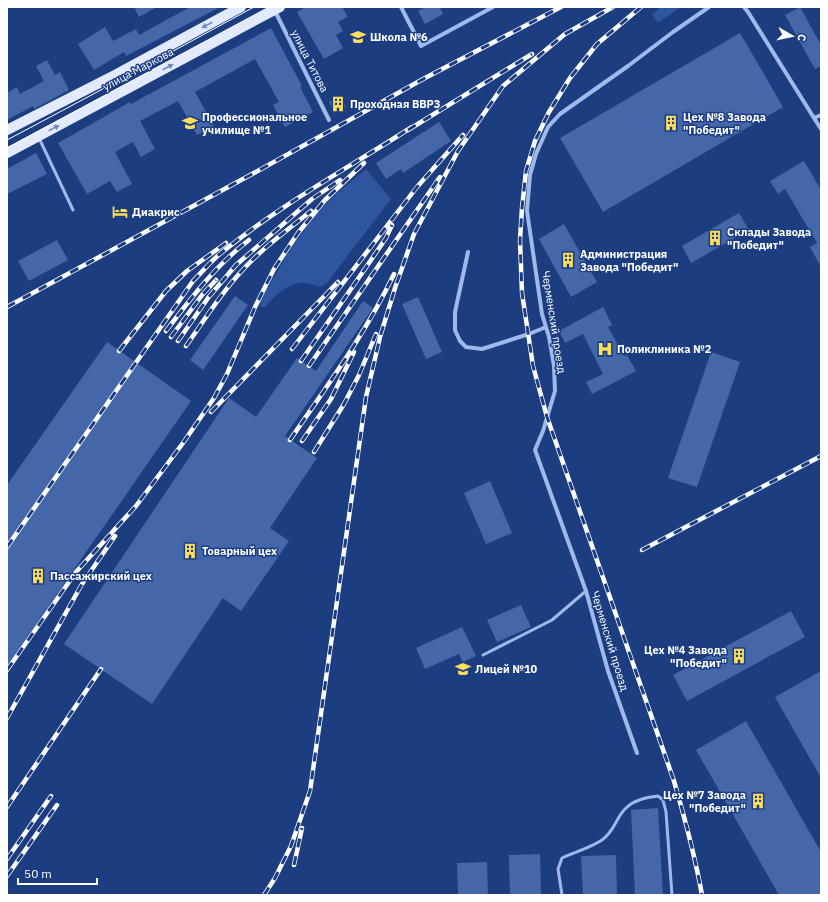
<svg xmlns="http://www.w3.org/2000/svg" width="828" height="902" font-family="'IBM Plex Sans',sans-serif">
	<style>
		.green { fill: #2f559f }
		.building { fill: #4467aa }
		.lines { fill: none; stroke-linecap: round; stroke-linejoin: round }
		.lane { stroke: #9fb9ea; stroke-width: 3 }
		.street { stroke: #9fb9ea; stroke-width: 4 }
		.primary { stroke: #e3eafe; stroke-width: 10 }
		.tram { stroke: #fff; stroke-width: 1 }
		.rail-casing { stroke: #fff; stroke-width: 4.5 }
		.rail { stroke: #1c3d80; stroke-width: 3; stroke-dasharray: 9; stroke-linecap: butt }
		.oneway { fill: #768bb9 }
		.labels { text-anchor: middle; stroke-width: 3; stroke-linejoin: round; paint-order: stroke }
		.poi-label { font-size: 11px; font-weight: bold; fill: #fff; stroke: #1c3d80; text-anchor: start }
		.street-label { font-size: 11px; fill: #fff; stroke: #1c3d80 }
	</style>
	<rect width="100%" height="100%" fill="#1c3d80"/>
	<!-- green -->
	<path class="green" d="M 661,7 L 681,7 L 658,23 L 652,14 Z
		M 366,169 L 391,199 L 327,283 L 320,287 C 316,286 310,283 305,283 C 289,281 275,296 265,307 L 261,307 L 260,302 C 279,267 300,230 329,201 C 340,190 353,180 366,169 Z"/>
	<!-- building -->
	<path class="building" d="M 134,7 L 157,7 L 139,17 Z
		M 190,7 L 220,7 L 126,56 L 124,52 L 94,70 L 78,44 L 105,27 L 113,41 L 136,29 L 139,35 Z
		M 306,7 L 342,7 L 348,17 L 338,22 L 343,31 L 336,35 L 343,48 L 324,59 L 297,12 Z
		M 426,7 L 440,7 L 443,14 L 425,24 L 418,11 Z
		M 800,7 L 821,45 L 821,66 L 815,69 L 785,15 Z
		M 271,28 L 302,86 L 300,87 L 313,112 L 285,127 L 273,105 L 279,102 L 255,59 L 195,92 L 214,126 L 197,135 L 178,101 L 140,121 L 155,149 L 141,157 L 133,142 L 115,152 L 132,184 L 117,192 L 110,181 L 87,194 L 58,143 L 130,102 L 131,104 Z
		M 740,33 L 783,107 L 603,212 L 560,138 Z
		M 47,60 L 55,75 L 60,72 L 69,90 L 34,109 L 33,106 L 7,120 L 7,93 L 17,87 L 20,94 L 44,81 L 36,66 Z
		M 341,96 L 346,107 L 334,112 L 329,102 Z
		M 439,122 L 451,141 L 403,173 L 401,169 L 386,179 L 376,163 Z
		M 36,153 L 47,174 L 7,194 L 7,169 Z
		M 804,161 L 821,190 L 821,267 L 810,247 L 817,243 L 785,189 L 778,194 L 770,181 Z
		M 739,213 L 749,230 L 691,263 L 682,246 Z
		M 564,224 L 597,282 L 571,297 L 539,239 Z
		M 57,240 L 68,260 L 29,281 L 18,261 Z
		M 235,296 L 248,305 L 203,370 L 190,360 Z
		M 418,297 L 442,352 L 426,359 L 402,304 Z
		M 363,301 L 373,308 L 285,436 L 317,458 L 270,528 L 289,541 L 241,611 L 223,598 L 152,704 L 64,644 L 229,398 L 256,417 L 297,358 L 316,371 Z
		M 603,307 L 612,325 L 608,327 L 624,356 L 627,355 L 636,371 L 592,394 L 586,382 L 603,374 L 583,334 L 565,343 L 559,331 Z
		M 107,342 L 191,401 L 7,666 L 7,485 Z
		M 711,352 L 740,362 L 697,487 L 668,478 Z
		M 490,481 L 512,533 L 486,544 L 464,493 Z
		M 521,605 L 531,627 L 497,642 L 487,620 Z
		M 791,611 L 805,637 L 687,701 L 673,675 Z
		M 462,627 L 476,656 L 463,662 L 459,654 L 425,669 L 416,648 Z
		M 821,671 L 821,778 L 775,697 Z
		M 746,721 L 821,852 L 821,895 L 779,895 L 696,750 Z
		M 658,808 L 663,895 L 635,895 L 631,810 Z
		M 540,854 L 541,895 L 510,895 L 509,855 Z
		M 616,855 L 617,895 L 583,895 L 581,856 Z
		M 487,862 L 488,895 L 458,895 L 457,863 Z"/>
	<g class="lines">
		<!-- lane -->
		<path class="lane" d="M 39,138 L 73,210
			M 483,655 L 552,620 L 586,591
			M 562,895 L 558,869 L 562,858 C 575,852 590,848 602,840 C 615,831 616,817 626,808 C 635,799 647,797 658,796 L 663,800 L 666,812 L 672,895"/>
		<!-- street -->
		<path class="street" d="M 401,7 L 421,46 L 493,7
			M 744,7 L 748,12 L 814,118
			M 275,11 L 329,120
			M 821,115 L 814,118 L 821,129
			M 468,252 L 455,312 L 455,330 L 460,341 L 466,347 L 482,349 L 529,334 L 546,327
			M 637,753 L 608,671 L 586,591 L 535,450 L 543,431 L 555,391 L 554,366 L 549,337 L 542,314 L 527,211 L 530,175 L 536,154 L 548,127 L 560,114 L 628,66 L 673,32 L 709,7"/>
		<!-- primary -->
		<path class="primary" d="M 7,130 L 115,75 L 241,7
			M 7,153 L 280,7"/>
		<!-- tram -->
		<path class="tram" d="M 7,140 C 90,96 172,52 254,7
			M 7,148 L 269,7"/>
		<defs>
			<path id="rail" d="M 641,7 L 597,44 L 570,78 L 549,112 L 535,141 L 526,171 L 522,208 L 520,240 L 522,293 L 533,366 L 547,417 L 674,781 C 685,819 695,856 702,895
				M 408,130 L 532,54
				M 7,307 L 254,173 L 425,78 L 561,7
				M 166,331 C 191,298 216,265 249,240
				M 171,337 L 202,295 L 216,280
				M 178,341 L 208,298 L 236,265 L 312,199 L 340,180
				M 186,346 C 203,322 219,296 239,274 C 260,250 286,231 311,211
				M 292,349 L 417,187 L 463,135
				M 119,351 L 166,291 L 187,271 L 226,243
				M 301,361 L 369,263 L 386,238 L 392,225
				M 309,366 L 440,177
				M 211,412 L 338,282
				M 290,440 C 327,386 366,333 394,274
				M 302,441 L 331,399 L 354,352
				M 314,452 L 344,404 L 359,375 L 376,334
				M 7,547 L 193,281 C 202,272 211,261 221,253 C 280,205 348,168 412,127
				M 642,550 L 821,456
				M 7,670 L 76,572 L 136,506 L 183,443 L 214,398 L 227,374 L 255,307 L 274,269 L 298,233 L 325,200 L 364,163
				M 7,718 L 82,584 L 115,536
				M 7,807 L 101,669
				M 7,859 L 51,796
				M 294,865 L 302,828
				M 7,876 L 57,805
				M 264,895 L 275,878 L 291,846 L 310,791 L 366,397 L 380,337 L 395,288 L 414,234 L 458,151 L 503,86 L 565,34 L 613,7"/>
		</defs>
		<!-- rail casing -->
		<use href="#rail" class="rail-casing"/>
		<!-- rail -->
		<use href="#rail" class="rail"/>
	</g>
	<!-- one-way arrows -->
	<defs><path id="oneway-solid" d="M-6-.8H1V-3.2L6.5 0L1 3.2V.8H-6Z"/></defs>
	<g class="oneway">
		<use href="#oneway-solid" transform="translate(207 25) rotate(152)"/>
		<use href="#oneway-solid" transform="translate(168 67) rotate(-28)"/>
		<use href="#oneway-solid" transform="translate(54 128) rotate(-28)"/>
	</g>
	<!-- icons -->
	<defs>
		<symbol id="school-bare" viewBox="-9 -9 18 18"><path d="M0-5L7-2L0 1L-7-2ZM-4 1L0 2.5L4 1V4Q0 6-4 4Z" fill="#fbde5c" stroke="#1c3d80" stroke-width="2.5" paint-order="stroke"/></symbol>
		<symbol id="building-bare" viewBox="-9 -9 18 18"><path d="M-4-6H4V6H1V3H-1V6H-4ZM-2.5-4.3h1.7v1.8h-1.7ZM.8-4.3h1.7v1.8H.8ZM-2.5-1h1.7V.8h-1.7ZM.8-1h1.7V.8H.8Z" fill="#fbde5c" stroke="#1c3d80" stroke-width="2.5" paint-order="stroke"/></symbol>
		<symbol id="university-bare" viewBox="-9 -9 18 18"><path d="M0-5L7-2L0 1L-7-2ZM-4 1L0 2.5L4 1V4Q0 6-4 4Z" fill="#fbde5c" stroke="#1c3d80" stroke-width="2.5" paint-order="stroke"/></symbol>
		<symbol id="hotel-bare" viewBox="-9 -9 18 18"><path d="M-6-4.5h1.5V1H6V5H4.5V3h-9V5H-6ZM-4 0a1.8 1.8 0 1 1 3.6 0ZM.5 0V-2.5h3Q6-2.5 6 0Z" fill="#fbde5c" stroke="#1c3d80" stroke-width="2.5" paint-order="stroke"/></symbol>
		<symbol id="hospital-bare" viewBox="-9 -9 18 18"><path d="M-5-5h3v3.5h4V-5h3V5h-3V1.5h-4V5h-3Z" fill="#fbde5c" stroke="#1c3d80" stroke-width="2.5" paint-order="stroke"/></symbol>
	</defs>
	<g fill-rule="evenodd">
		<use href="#school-bare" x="347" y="26" width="22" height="22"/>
		<use href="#building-bare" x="327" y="93" width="22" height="22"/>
		<use href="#university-bare" x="179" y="112" width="22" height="22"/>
		<use href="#building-bare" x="660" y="112" width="22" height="22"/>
		<use href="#hotel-bare" x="109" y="201" width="22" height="22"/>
		<use href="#building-bare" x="704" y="227" width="22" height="22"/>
		<use href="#building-bare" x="557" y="249" width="22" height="22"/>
		<use href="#hospital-bare" x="594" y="338" width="22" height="22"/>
		<use href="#building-bare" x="179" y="540" width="22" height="22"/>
		<use href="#building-bare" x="27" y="565" width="22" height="22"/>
		<use href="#building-bare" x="728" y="645" width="22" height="22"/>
		<use href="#university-bare" x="452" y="658" width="22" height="22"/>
		<use href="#building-bare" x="747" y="790" width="22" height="22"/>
	</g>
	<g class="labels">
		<!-- poi labels -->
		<g class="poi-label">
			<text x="370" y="41">Школа №6</text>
			<text x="350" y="108">Проходная ВВРЗ</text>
			<text x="202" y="121">Профессиональное<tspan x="202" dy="13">училище №1</tspan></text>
			<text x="683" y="121">Цех №8 Завода<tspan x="683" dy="13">"Победит"</tspan></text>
			<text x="132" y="216">Диакрис</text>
			<text x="727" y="236">Склады Завода<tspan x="727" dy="13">"Победит"</tspan></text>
			<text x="580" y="258">Администрация<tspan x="580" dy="13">Завода "Победит"</tspan></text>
			<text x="617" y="353">Поликлиника №2</text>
			<text x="202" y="555">Товарный цех</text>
			<text x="50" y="580">Пассажирский цех</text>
			<text x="727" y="654" text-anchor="end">Цех №4 Завода<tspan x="727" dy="13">"Победит"</tspan></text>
			<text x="475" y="673">Лицей №10</text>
			<text x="746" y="799" text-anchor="end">Цех №7 Завода<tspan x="746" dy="13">"Победит"</tspan></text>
		</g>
		<!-- street labels -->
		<g class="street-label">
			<text transform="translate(310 61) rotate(63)" y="4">улица Титова</text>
			<text transform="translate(138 69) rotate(-28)" y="4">улица Маркова</text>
			<text transform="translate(554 322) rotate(81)" y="4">Черменский проезд</text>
			<text transform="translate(610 641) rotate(73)" y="4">Черменский проезд</text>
		</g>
	</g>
	<!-- border -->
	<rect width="828" height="902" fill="none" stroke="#ffffff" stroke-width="16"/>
	<!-- north arrow -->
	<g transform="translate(792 36) rotate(99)" stroke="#1c3d80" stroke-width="3" paint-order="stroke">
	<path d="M0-3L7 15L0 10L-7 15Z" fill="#ffffff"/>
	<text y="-6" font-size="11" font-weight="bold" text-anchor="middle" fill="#ffffff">С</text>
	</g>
	<!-- scale -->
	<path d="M18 878v6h79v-6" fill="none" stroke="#ffffff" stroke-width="2"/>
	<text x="24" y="878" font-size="12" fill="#ffffff" stroke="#1c3d80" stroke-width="3" paint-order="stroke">50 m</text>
</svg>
